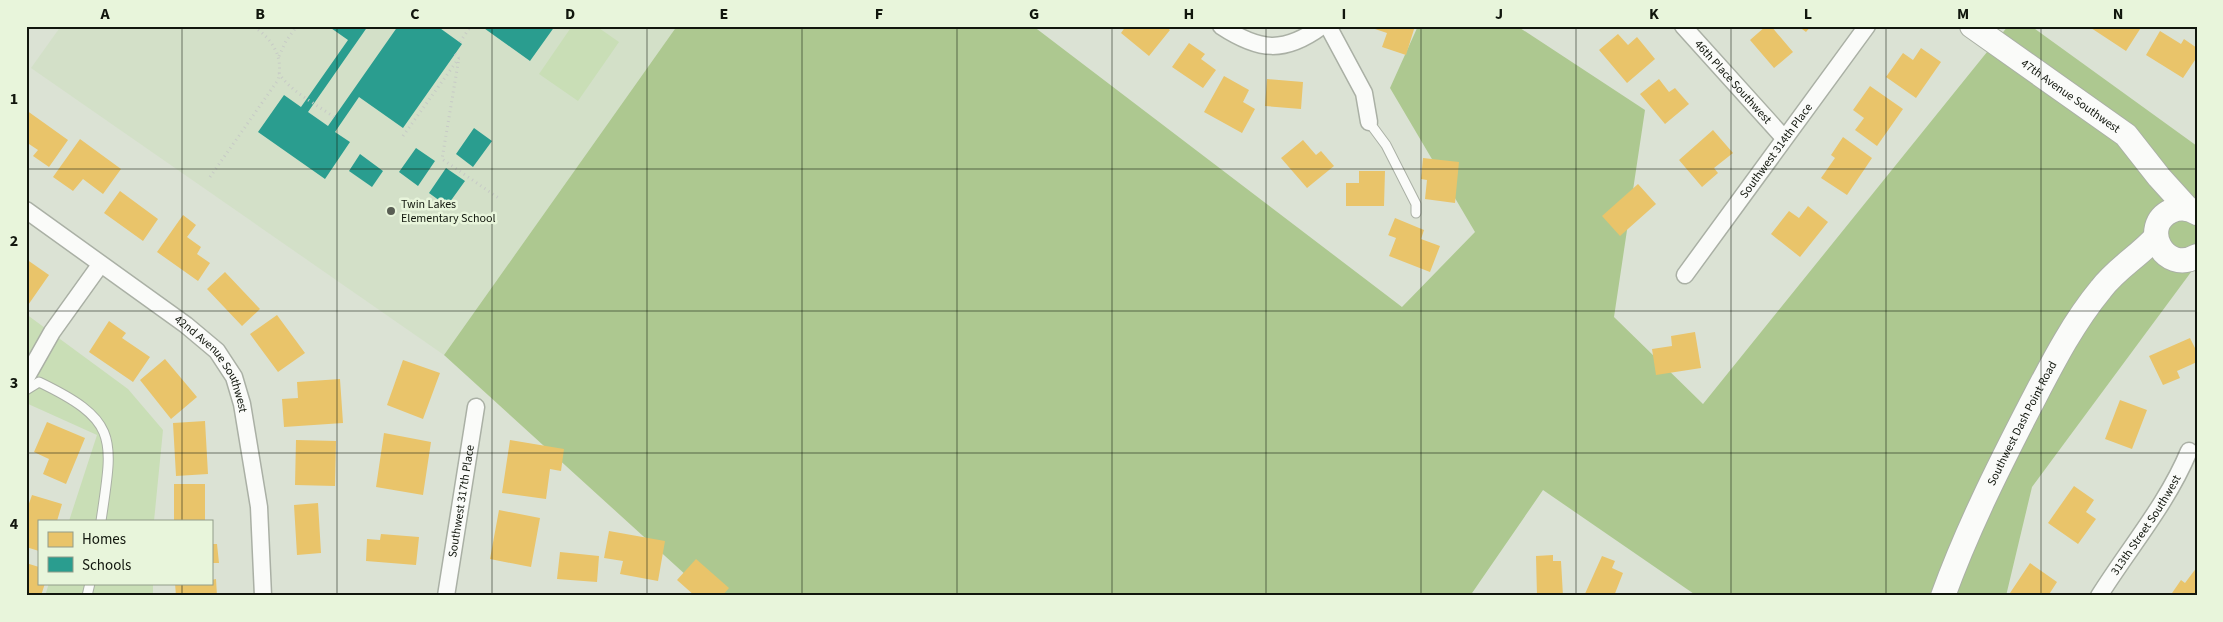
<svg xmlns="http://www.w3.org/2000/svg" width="2223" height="622" font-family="'Source Sans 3',sans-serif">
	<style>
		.built { fill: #d3e0c8 }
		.green { fill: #c9deb6 }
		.forest { fill: #adc890 }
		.homes { fill: #e9c46a }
		.schools { fill: #2a9d8f }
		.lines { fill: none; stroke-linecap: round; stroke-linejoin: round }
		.service-casing { stroke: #aab0a5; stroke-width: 11 }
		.minor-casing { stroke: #aab0a5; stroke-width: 19 }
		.secondary-casing { stroke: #aab0a5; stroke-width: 26 }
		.path { stroke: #c7cac6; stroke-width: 3; stroke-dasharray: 1 4; stroke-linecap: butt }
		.service { stroke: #fafbf9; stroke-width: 9 }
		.minor { stroke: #fafbf9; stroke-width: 16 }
		.secondary { stroke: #fafbf9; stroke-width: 24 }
		.grid { fill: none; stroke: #11160d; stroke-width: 1; stroke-opacity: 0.55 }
		.poi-dot { fill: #585d53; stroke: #e8f5db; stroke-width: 2 }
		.labels { text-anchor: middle; stroke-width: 5; stroke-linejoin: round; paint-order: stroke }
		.street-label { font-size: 12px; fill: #11160d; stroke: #e8f5db }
		.poi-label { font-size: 12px; fill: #11160d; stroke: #e8f5db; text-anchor: start }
		.neatline { fill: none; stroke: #11160d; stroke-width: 2 }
		.grid-label { font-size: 16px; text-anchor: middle; font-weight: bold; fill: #11160d }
	</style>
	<rect width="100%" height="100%" fill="#dbe2d4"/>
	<!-- built -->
	<path class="built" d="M 61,26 L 677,26 L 444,355 L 31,68 Z"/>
	<!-- green -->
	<path class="green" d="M 572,26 L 596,26 L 619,42 L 578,101 L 539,74 Z
		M 26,314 L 128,389 L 163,430 L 154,521 L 69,521 L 97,435 L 26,403 Z
		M 49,583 L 153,583 L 153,596 L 45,596 Z"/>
	<!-- forest -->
	<path class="forest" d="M 677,26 L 1033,26 L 1402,307 L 1475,232 L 1390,88 L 1418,26 L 1517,26 L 1645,110 L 1614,317 L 1703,404 L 2008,26 L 2031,26 L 2197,146 L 2197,264 L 2032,487 L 2006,596 L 1697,596 L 1543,490 L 1470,596 L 709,596 L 444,355 Z"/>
	<!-- homes -->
	<path class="homes" d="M 1126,26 L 1165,26 L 1170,30 L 1149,56 L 1121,33 Z
		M 1376,26 L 1415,26 L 1406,55 L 1382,47 L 1387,33 L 1375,29 Z
		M 1766,26 L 1771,26 L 1793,52 L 1774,68 L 1750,40 Z
		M 1798,26 L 1811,26 L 1806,32 Z
		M 2088,26 L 2142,26 L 2126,51 Z
		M 2160,31 L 2181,44 L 2184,39 L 2197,48 L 2197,57 L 2183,78 L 2146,55 Z
		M 1618,34 L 1628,45 L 1637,37 L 1655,59 L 1627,83 L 1599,50 Z
		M 1189,43 L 1205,54 L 1201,59 L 1216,70 L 1203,88 L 1172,67 Z
		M 1921,48 L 1941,62 L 1916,98 L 1886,77 L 1903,53 L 1913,60 Z
		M 1224,76 L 1249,90 L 1243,102 L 1255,109 L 1242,133 L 1204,112 Z
		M 1267,79 L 1303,82 L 1301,109 L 1265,106 Z
		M 1659,79 L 1669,92 L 1675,88 L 1689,104 L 1665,124 L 1640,94 Z
		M 1870,86 L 1903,109 L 1877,146 L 1855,130 L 1864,118 L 1853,110 Z
		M 26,110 L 68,140 L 49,167 L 33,156 L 38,150 L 26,142 Z
		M 1713,130 L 1733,153 L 1714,168 L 1718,173 L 1702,187 L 1679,160 Z
		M 1843,137 L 1872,158 L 1847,195 L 1821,178 L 1835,158 L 1831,155 Z
		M 80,139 L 121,169 L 103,194 L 83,179 L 73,191 L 53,177 Z
		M 1303,140 L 1316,155 L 1321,151 L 1334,166 L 1307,188 L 1281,158 Z
		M 1423,158 L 1459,162 L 1455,203 L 1425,199 L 1427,180 L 1421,179 Z
		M 1359,171 L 1385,171 L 1384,206 L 1346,206 L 1346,183 L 1359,183 Z
		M 1638,184 L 1656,204 L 1620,236 L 1602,216 Z
		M 120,191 L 158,219 L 143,241 L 104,213 Z
		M 1808,206 L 1828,222 L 1800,257 L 1771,234 L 1789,211 L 1799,218 Z
		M 183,215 L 196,225 L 187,237 L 201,247 L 197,254 L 210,263 L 198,281 L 157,252 Z
		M 1395,218 L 1424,230 L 1421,239 L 1440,246 L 1430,272 L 1389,256 L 1396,238 L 1388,235 Z
		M 26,259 L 49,275 L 26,308 Z
		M 225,272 L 260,309 L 242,326 L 207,289 Z
		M 277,315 L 305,353 L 278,372 L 250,334 Z
		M 109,321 L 126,333 L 122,338 L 150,357 L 133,382 L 89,352 Z
		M 1695,332 L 1701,368 L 1656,375 L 1652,349 L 1672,346 L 1671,336 Z
		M 2190,338 L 2197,352 L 2197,362 L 2177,371 L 2180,378 L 2163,385 L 2149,356 Z
		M 165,359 L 197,397 L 171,419 L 140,380 Z
		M 403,360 L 440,373 L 423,419 L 387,405 Z
		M 340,379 L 343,423 L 284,427 L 282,399 L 298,398 L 297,382 Z
		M 2120,400 L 2147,410 L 2132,449 L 2105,439 Z
		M 205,421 L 208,474 L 176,476 L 173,423 Z
		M 47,422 L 85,438 L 66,484 L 43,474 L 49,459 L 34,452 Z
		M 384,433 L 431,442 L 423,495 L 376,487 Z
		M 296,440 L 336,441 L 335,486 L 295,485 Z
		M 510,440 L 564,449 L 561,471 L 550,469 L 546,499 L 502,493 Z
		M 174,484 L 205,484 L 205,521 L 174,521 Z
		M 2074,486 L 2094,500 L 2086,512 L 2096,519 L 2078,544 L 2048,523 Z
		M 32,495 L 62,504 L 57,521 L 39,521 L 39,551 L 26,547 L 26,512 Z
		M 318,503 L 321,553 L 297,555 L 294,505 Z
		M 499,510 L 540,518 L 531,567 L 490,559 Z
		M 609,531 L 665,541 L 658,581 L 620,574 L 623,561 L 604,558 Z
		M 381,534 L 419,537 L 416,565 L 366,561 L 367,539 L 380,540 Z
		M 211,544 L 217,544 L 219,563 L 211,563 Z
		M 560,552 L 599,556 L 597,582 L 557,579 Z
		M 1553,555 L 1553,561 L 1561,561 L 1563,596 L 1537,596 L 1536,556 Z
		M 1602,556 L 1615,561 L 1612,568 L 1623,573 L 1614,596 L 1584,596 Z
		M 696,559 L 729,588 L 722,596 L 695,596 L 677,580 Z
		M 26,563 L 39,567 L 39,583 L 45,583 L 41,596 L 26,596 Z
		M 2030,563 L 2057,582 L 2048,596 L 2008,596 Z
		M 2197,567 L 2197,596 L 2170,596 L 2181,580 L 2185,583 Z
		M 216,579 L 217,596 L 176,596 L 175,583 L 211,583 L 211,580 Z"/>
	<!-- schools -->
	<path class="schools" d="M 328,26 L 368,26 L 308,112 L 328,126 L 398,26 L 437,26 L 462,44 L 403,128 L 359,97 L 335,132 L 350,142 L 325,179 L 258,132 L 284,95 L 301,107 L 348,40 Z
		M 481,26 L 555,26 L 530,61 Z
		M 474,128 L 492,141 L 473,167 L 456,154 Z
		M 416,148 L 435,161 L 418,186 L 399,172 Z
		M 360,154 L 383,171 L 372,187 L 349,171 Z
		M 446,168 L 465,181 L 447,206 L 429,193 Z"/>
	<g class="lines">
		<defs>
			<path id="service" d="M 1369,122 L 1386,145 L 1416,204 L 1416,213
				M 26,390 L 39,382 C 120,421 113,438 101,521
				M 87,596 L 90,583"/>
			<g id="minor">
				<path d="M 1221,26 C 1259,51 1284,54 1322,26"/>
				<path d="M 1328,26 L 1364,93 L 1369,122"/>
				<path id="s1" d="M 1683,26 L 1784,138"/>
				<path id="s2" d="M 26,210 L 186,325 L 217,351 L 234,377 L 242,404 L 259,507 L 263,596"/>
				<path id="s3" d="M 1685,275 L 1867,26"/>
				<path d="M 26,378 L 52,332 L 100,265"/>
				<path id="s4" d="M 446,596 L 476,407"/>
				<path id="s5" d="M 2099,596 C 2129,548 2167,504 2189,451"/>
			</g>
			<g id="secondary">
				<path id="s6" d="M 1972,26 L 2126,135 L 2159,177 L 2188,209"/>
				<path d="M 2197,213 C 2189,208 2180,207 2171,211 C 2139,226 2164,275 2197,256"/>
				<path id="s7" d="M 1943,596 C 1967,530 1998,468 2030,406 C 2051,366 2072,324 2101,289 C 2117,268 2139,256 2156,237"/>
			</g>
		</defs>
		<!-- service casing -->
		<use href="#service" class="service-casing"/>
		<!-- minor casing -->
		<use href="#minor" class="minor-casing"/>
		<!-- secondary casing -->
		<use href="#secondary" class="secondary-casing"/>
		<!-- path -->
		<path class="path" d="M 460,42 L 471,26
			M 455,54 L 459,58
			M 279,56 L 286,41 L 297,26
			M 279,73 C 288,90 319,106 334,117
			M 403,136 L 459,58 L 442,159 L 500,199
			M 210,177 L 278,80 C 284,56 272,39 253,26"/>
		<!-- service -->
		<use href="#service" class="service"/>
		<!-- minor -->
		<use href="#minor" class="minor"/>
		<!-- secondary -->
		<use href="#secondary" class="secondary"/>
	</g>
	<!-- grid -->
	<path class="grid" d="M 182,26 L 182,521M 337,26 L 337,596M 492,26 L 492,596M 647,26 L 647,596M 802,26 L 802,596M 957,26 L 957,596M 1112,26 L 1112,596M 1266,26 L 1266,596M 1421,26 L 1421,596M 1576,26 L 1576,596M 1731,26 L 1731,596M 1886,26 L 1886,596M 2041,26 L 2041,596M 26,169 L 2197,169M 26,311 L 2197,311M 26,453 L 2197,453M 182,583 L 182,596"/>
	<!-- markers -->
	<circle class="poi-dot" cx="391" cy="211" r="5"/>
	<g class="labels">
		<!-- street labels -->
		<g class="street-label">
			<text dy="4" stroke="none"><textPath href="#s1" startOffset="75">46th Place Southwest</textPath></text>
			<text dy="4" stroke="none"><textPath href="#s6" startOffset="121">47th Avenue Southwest</textPath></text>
			<text dy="4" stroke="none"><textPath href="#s3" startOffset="154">Southwest 314th Place</textPath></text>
			<text dy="4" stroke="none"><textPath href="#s2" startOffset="245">42nd Avenue Southwest</textPath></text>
			<text dy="4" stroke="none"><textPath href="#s7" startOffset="190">Southwest Dash Point Road</textPath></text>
			<text dy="4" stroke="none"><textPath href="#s4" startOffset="96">Southwest 317th Place</textPath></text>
			<text dy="4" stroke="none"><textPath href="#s5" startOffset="85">313th Street Southwest</textPath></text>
		</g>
		<!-- poi labels -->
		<g class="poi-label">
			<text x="401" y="208">Twin Lakes<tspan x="401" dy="14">Elementary School</tspan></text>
		</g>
	</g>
	<!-- border -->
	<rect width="2223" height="622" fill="none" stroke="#e8f5db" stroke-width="55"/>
	<!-- legend -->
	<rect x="38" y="520" width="175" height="65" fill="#e8f5db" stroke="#929c89"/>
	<rect x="48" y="532" width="25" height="15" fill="#e9c46a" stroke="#929c89"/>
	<text x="82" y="544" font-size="15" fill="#11160d">Homes</text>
	<rect x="48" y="557" width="25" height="15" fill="#2a9d8f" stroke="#929c89"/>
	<text x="82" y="570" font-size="15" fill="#11160d">Schools</text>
	<rect x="28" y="28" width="2168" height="566" class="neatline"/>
	<g class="grid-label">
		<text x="105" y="19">A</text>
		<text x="260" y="19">B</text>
		<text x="415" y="19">C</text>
		<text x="570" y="19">D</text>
		<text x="724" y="19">E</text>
		<text x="879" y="19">F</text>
		<text x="1034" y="19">G</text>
		<text x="1189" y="19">H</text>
		<text x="1344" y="19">I</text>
		<text x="1499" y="19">J</text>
		<text x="1654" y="19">K</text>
		<text x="1808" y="19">L</text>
		<text x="1963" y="19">M</text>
		<text x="2118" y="19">N</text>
		<text x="14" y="104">1</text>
		<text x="14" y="246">2</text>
		<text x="14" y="388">3</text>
		<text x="14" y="529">4</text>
	</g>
</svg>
